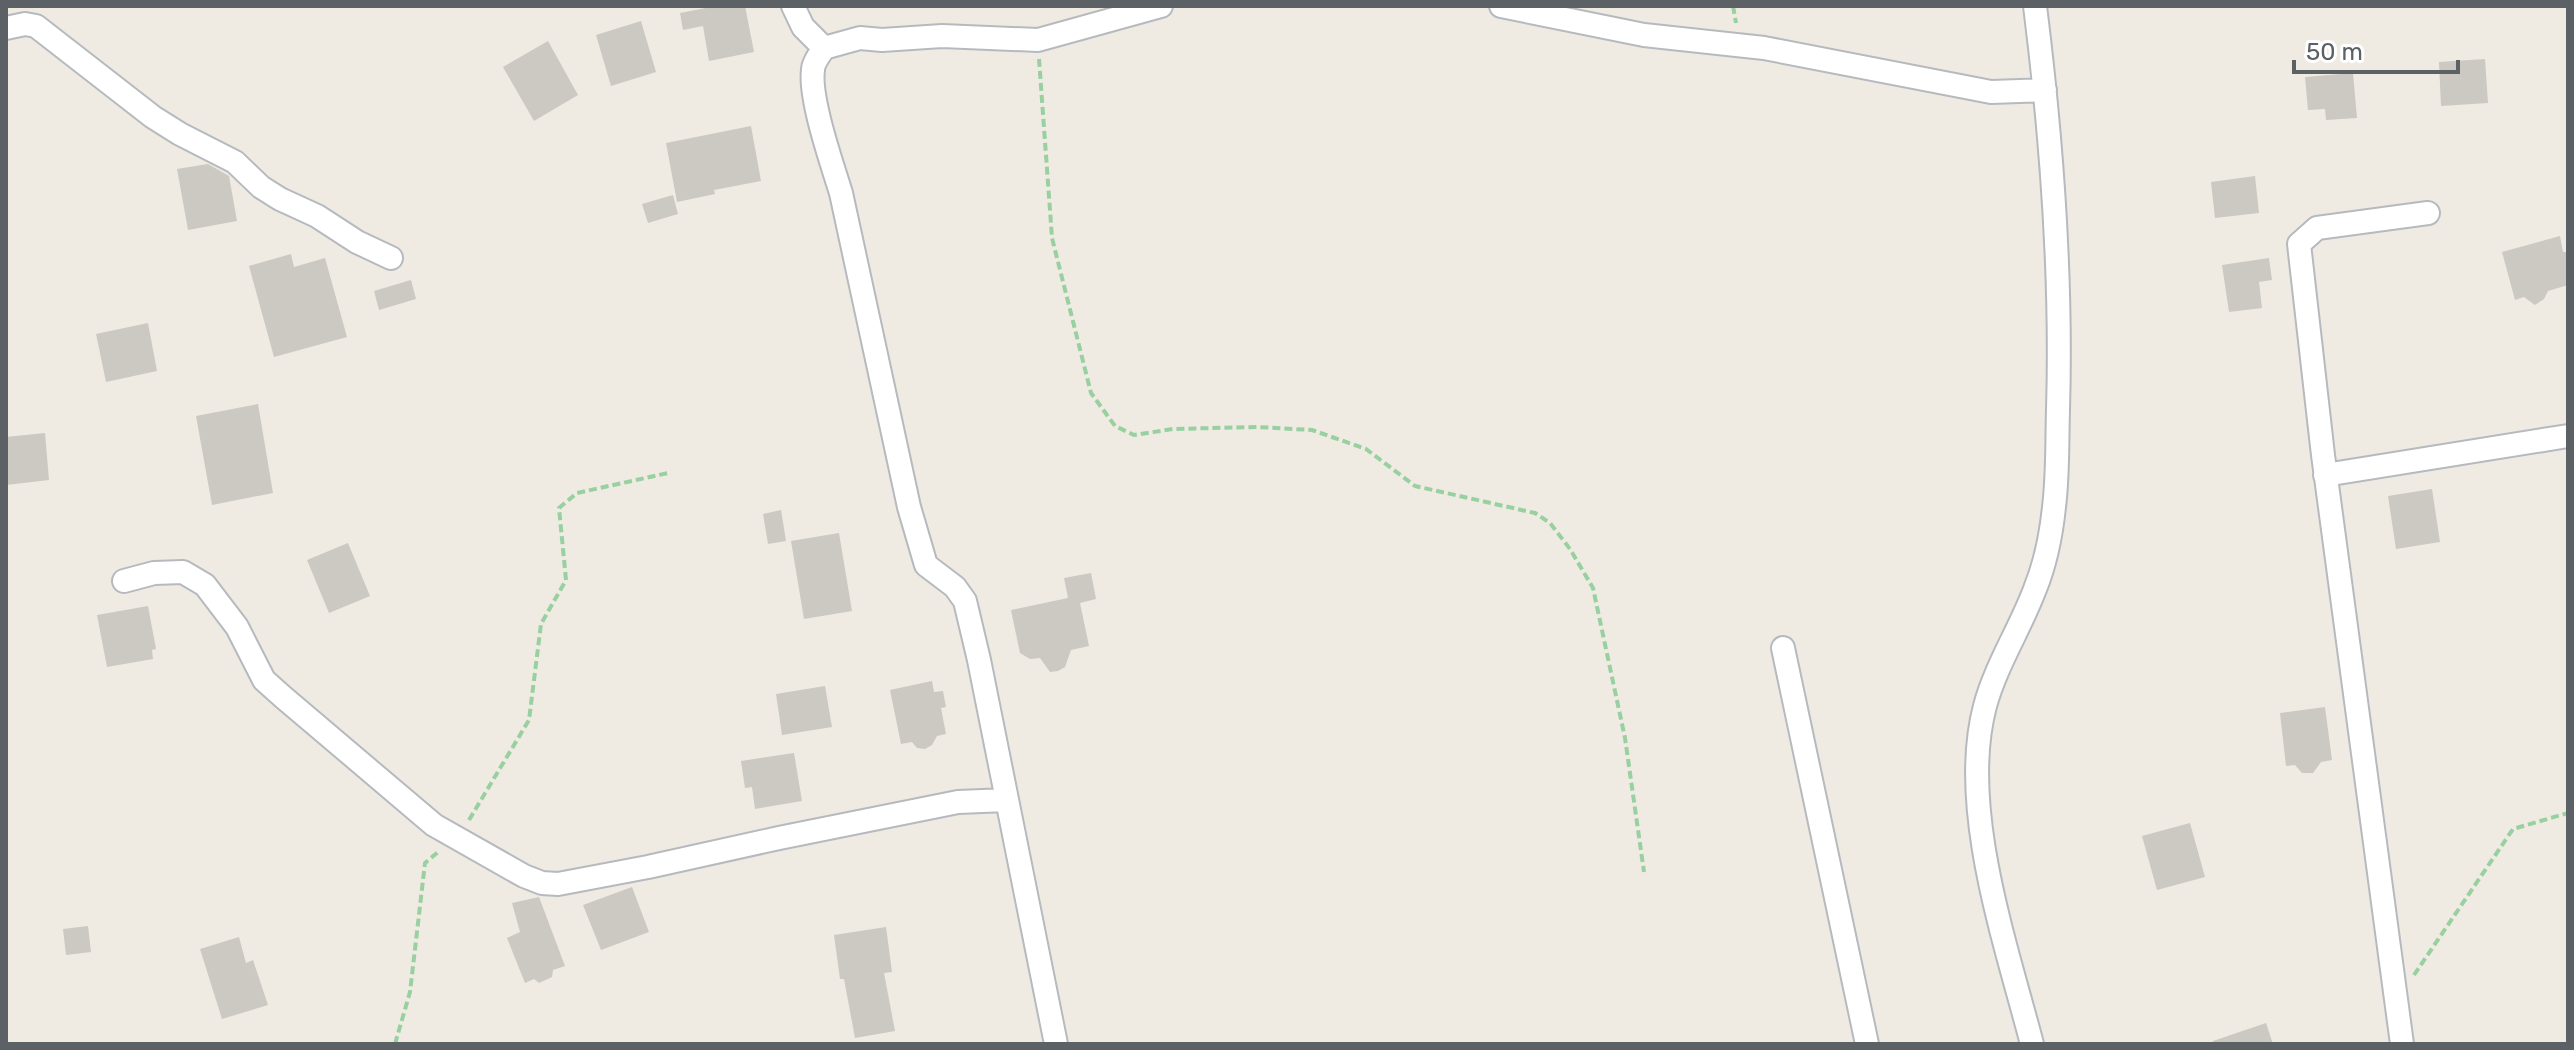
<svg xmlns="http://www.w3.org/2000/svg" width="2574" height="1050" font-family="Rubik,sans-serif">
	<style>
		.building { fill: #ccc8c2 }
		.lines { fill: none; stroke-linecap: round; stroke-linejoin: round }
		.minor-casing { stroke: #b6babe; stroke-width: 26 }
		.path { stroke: #98d0a0; stroke-width: 4; stroke-dasharray: 8 4; stroke-linecap: butt }
		.minor { stroke: #fff; stroke-width: 22 }
	</style>
	<rect width="100%" height="100%" fill="#efebe3"/>
	<!-- building -->
	<path class="building" d="M 716,6 L 745,6 L 754,52 L 709,61 L 703,26 L 683,30 L 680,13 Z
		M 641,21 L 656,72 L 611,86 L 596,35 Z
		M 548,41 L 578,95 L 534,121 L 503,67 Z
		M 2485,59 L 2488,103 L 2441,106 L 2439,62 Z
		M 2353,73 L 2357,118 L 2326,120 L 2325,109 L 2308,110 L 2305,77 Z
		M 751,126 L 761,181 L 714,190 L 715,194 L 677,202 L 666,143 Z
		M 208,164 L 229,176 L 237,221 L 188,230 L 177,169 Z
		M 2255,176 L 2259,213 L 2215,218 L 2211,182 Z
		M 673,195 L 678,214 L 648,223 L 642,204 Z
		M 2560,236 L 2563,252 L 2568,252 L 2568,285 L 2548,291 L 2544,299 L 2535,305 L 2524,297 L 2515,300 L 2502,252 Z
		M 291,254 L 294,267 L 325,258 L 347,337 L 274,357 L 249,266 Z
		M 2269,258 L 2272,280 L 2259,282 L 2262,308 L 2229,312 L 2222,265 Z
		M 411,280 L 416,299 L 379,310 L 374,291 Z
		M 148,323 L 157,371 L 106,382 L 96,334 Z
		M 258,404 L 273,493 L 212,505 L 196,416 Z
		M 45,433 L 49,480 L 6,485 L 6,437 Z
		M 2432,489 L 2440,542 L 2396,549 L 2388,496 Z
		M 781,510 L 786,541 L 768,544 L 763,514 Z
		M 839,533 L 852,611 L 804,619 L 791,541 Z
		M 348,543 L 370,596 L 329,613 L 307,560 Z
		M 1091,573 L 1096,599 L 1080,603 L 1089,646 L 1071,650 L 1065,667 L 1058,671 L 1050,672 L 1040,658 L 1030,659 L 1020,653 L 1011,610 L 1068,598 L 1064,578 Z
		M 148,606 L 156,649 L 152,650 L 153,659 L 107,667 L 97,615 Z
		M 932,681 L 934,692 L 943,691 L 946,707 L 941,708 L 946,734 L 937,736 L 932,745 L 925,749 L 917,748 L 912,742 L 901,744 L 890,690 Z
		M 825,686 L 832,727 L 782,735 L 776,694 Z
		M 2325,707 L 2332,760 L 2321,762 L 2313,773 L 2302,773 L 2295,765 L 2286,766 L 2280,713 Z
		M 794,753 L 802,801 L 755,809 L 752,787 L 745,788 L 741,761 Z
		M 2190,823 L 2205,877 L 2157,890 L 2142,836 Z
		M 632,887 L 649,932 L 601,950 L 583,905 Z
		M 539,897 L 565,966 L 553,970 L 552,977 L 539,983 L 534,979 L 525,983 L 507,938 L 520,932 L 512,903 Z
		M 88,926 L 91,952 L 66,955 L 63,929 Z
		M 886,927 L 892,972 L 884,973 L 895,1031 L 855,1038 L 844,979 L 840,979 L 834,935 Z
		M 239,937 L 246,963 L 253,960 L 268,1005 L 222,1019 L 200,949 Z
		M 2266,1023 L 2273,1044 L 2213,1044 L 2213,1041 Z"/>
	<g class="lines">
		<defs>
			<path id="minor" d="M 793,6 L 803,27 L 824,48
				M 1501,6 L 1644,35 L 1764,48 L 1991,92 L 2045,90
				M 6,28 L 25,24 L 36,26 L 153,117 L 180,134 L 235,162 L 261,187 L 280,199 L 317,216 L 357,242 L 391,258
				M 2325,475 L 2568,436
				M 124,581 L 154,573 L 183,572 L 205,585 L 237,627 L 264,680 L 283,697 L 434,825 L 524,876 L 542,883 L 558,884 L 648,867 L 779,838 L 958,802 L 1007,800
				M 1783,648 L 1867,1044
				M 1056,1044 L 979,660 L 965,601 L 955,587 L 926,565 L 909,507 L 841,193 C 832,164 809,98 813,70 C 813,63 820,54 824,48 L 860,38 L 882,40 L 942,36 L 1038,40 L 1161,6
				M 2032,1044 C 2006,944 1958,807 1985,706 C 1996,665 2020,629 2035,589 C 2046,562 2051,536 2054,507 C 2058,475 2057,442 2058,410 C 2062,274 2052,141 2035,6
				M 2402,1044 L 2323,455 L 2299,244 L 2317,228 L 2428,213"/>
		</defs>
		<!-- minor casing -->
		<use href="#minor" class="minor-casing"/>
		<!-- path -->
		<path class="path" d="M 1733,6 L 1736,23
			M 1039,59 L 1052,238 L 1091,393 L 1115,426 L 1134,435 L 1173,429 L 1257,427 L 1312,430 L 1366,449 L 1415,486 L 1535,513 L 1550,523 L 1570,549 L 1593,588 L 1625,738 L 1644,872
			M 469,820 L 529,720 L 541,624 L 566,580 L 559,508 L 577,493 L 668,473
			M 2414,975 L 2513,829 L 2568,813
			M 395,1044 L 410,992 L 425,863 L 438,852"/>
		<!-- minor -->
		<use href="#minor" class="minor"/>
	</g>
	<!-- border -->
	<rect width="2574" height="1050" fill="none" stroke="#5b6165" stroke-width="16"/>
	<!-- scale -->
	<path d="M2294 60v12h164v-12" fill="none" stroke="#5b6165" stroke-width="4"/>
	<text x="2306" y="60" font-size="24" fill="#5b6165" stroke="#ffffff" stroke-width="6" paint-order="stroke">50 m</text>
</svg>
